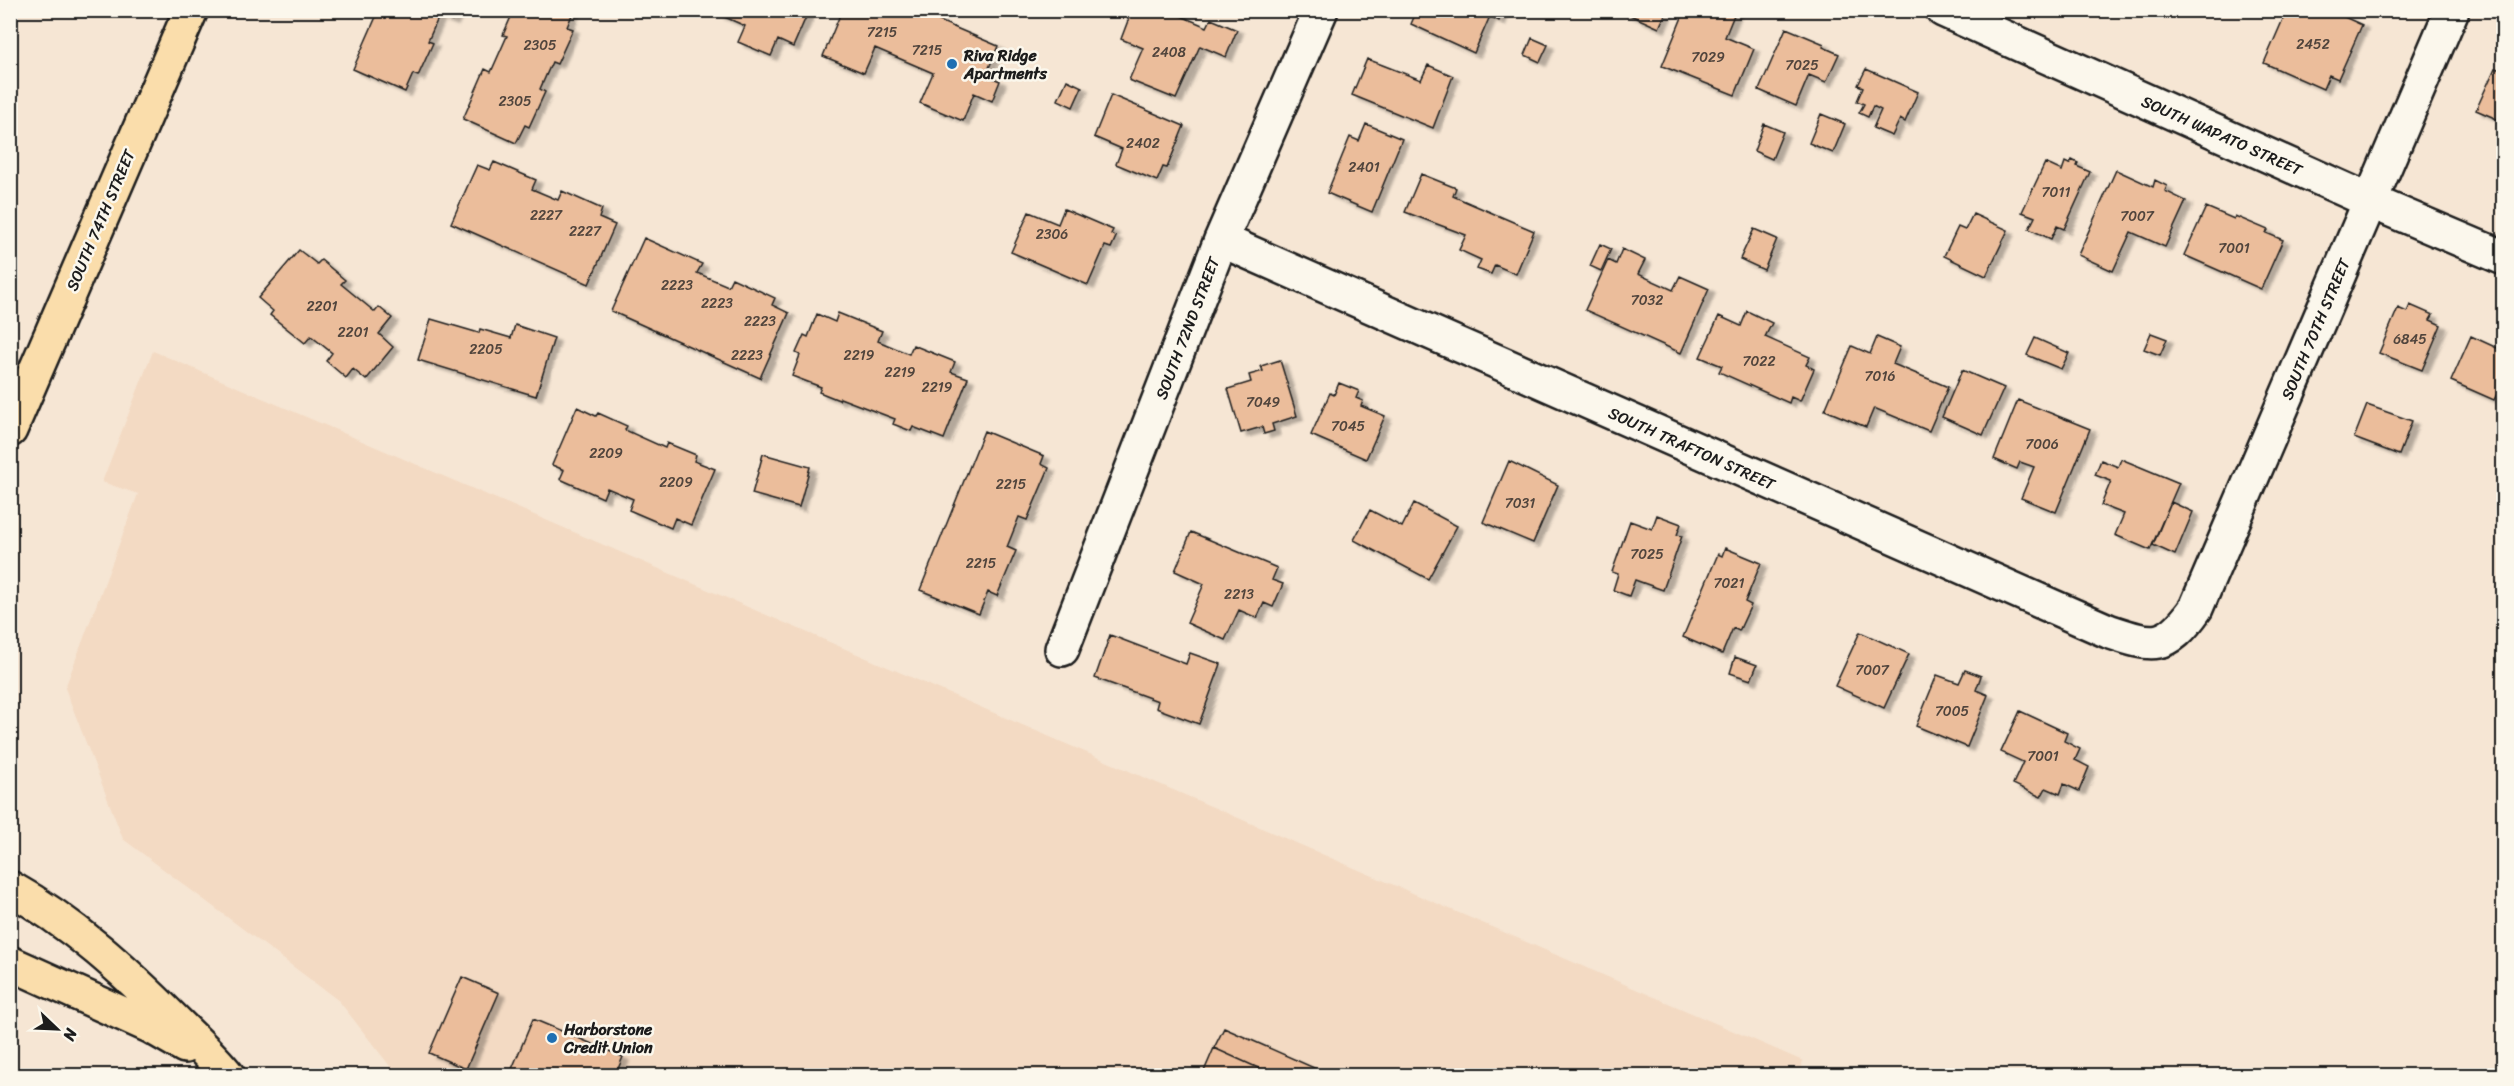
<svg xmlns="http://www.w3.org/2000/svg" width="2514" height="1086" font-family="Sriracha,sans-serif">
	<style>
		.built { fill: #f3dac3 }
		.building { fill: #ebbd9b; stroke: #1c1c1c; stroke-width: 1.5; filter: url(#shadow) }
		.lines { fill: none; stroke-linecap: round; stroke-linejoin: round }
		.minor-casing { stroke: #1c1c1c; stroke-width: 38 }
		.major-casing { stroke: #1c1c1c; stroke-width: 38 }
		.minor { stroke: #fbf7ec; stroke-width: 33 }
		.major { stroke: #faddab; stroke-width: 33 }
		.poi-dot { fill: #1f6fb2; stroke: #fbf7ec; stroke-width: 2 }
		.labels { text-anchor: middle; stroke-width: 5; stroke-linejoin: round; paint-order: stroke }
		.number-label { font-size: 14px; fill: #50443c }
		.poi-label { font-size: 16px; font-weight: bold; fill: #1c1c1c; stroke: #fbf7ec; text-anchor: start }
		.street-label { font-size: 16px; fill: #1c1c1c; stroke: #fbf7ec }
	</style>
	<defs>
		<filter id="shadow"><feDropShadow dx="6" dy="4" stdDeviation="1.5" flood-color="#0004"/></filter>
	</defs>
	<rect width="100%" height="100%" fill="#f6e6d4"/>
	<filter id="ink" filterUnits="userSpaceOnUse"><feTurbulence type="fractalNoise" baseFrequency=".0167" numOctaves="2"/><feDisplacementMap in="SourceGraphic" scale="12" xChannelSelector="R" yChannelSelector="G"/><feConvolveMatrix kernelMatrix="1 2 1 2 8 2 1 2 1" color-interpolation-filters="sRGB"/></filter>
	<g filter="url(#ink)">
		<!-- built -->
		<path class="built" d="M 153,351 L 1803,1061 L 1798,1076 L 397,1075 L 339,1001 L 123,839 L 65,688 L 138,494 L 102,482 Z"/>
		<!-- building -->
		<path class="building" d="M 379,10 L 457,10 L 452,21 L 439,16 L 428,41 L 433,43 L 418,76 L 413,74 L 405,92 L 353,69 Z
			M 514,10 L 574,10 L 567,27 L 573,29 L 557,64 L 552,62 L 540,89 L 545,92 L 529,127 L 525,125 L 516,143 L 463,119 L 485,69 L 491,72 L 507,36 L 503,35 Z
			M 719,10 L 809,10 L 793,47 L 778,40 L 771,56 L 738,42 L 745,26 L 718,14 Z
			M 842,10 L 914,10 L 998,46 L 986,75 L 1000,81 L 992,101 L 974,93 L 963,121 L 920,103 L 933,73 L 875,48 L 864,73 L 823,56 Z
			M 1132,10 L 1167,10 L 1207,27 L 1211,19 L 1237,30 L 1226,57 L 1200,46 L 1176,99 L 1129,80 L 1143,48 L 1121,39 Z
			M 1417,10 L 1503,10 L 1499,21 L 1490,16 L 1474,53 L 1411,24 Z
			M 1619,10 L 1667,10 L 1659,28 Z
			M 1685,10 L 1736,10 L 1725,37 L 1754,49 L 1735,95 L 1662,66 Z
			M 2287,10 L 2329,10 L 2362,25 L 2338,79 L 2329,75 L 2323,89 L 2264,63 Z
			M 1786,28 L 1824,44 L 1823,47 L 1839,54 L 1826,82 L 1809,75 L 1796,106 L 1759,90 Z
			M 1532,38 L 1548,45 L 1540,62 L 1525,55 Z
			M 1367,59 L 1421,80 L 1428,65 L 1453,76 L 1433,128 L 1352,95 Z
			M 2495,68 L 2504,71 L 2504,122 L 2476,110 Z
			M 1866,69 L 1918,92 L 1905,122 L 1900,119 L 1892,136 L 1873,128 L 1881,110 L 1873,106 L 1868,117 L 1859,113 L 1864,104 L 1857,101 L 1863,87 L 1858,85 Z
			M 1067,80 L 1082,87 L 1073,107 L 1058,100 Z
			M 1111,95 L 1184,126 L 1167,168 L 1163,167 L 1157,181 L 1116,164 L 1122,149 L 1094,137 Z
			M 1821,114 L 1845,124 L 1833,153 L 1809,143 Z
			M 1366,124 L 1402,139 L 1372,212 L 1327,193 L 1350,137 L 1359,141 Z
			M 1764,124 L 1783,132 L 1772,159 L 1754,151 Z
			M 2072,160 L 2078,163 L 2076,166 L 2090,172 L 2064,229 L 2057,226 L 2051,239 L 2029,229 L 2035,217 L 2022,212 L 2045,163 L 2062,171 L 2065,162 L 2069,164 Z
			M 494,162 L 536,180 L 532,189 L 558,200 L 562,191 L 602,209 L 599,218 L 615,225 L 589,284 L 451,223 L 477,165 L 490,170 Z
			M 2116,170 L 2153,187 L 2155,180 L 2167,186 L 2165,191 L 2186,201 L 2165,247 L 2131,232 L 2113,271 L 2078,255 Z
			M 1421,174 L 1456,188 L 1453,196 L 1534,231 L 1516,274 L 1495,265 L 1491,274 L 1477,269 L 1481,260 L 1459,250 L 1466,235 L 1405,212 Z
			M 2206,207 L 2234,219 L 2235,216 L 2268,230 L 2266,233 L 2283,240 L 2261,289 L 2184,255 Z
			M 1064,209 L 1113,230 L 1111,234 L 1116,237 L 1111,248 L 1105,246 L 1088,285 L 1011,252 L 1029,212 L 1058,224 Z
			M 1973,214 L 2008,230 L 1986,276 L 1944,256 L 1958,227 L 1965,230 Z
			M 1754,229 L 1777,239 L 1764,270 L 1740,259 Z
			M 644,238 L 702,264 L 697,273 L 728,286 L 732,278 L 775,298 L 772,305 L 789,313 L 760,378 L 611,311 Z
			M 1600,244 L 1611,249 L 1601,271 L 1590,266 Z
			M 1622,249 L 1645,260 L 1638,274 L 1673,290 L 1680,276 L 1709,289 L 1681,353 L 1585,310 L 1608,260 L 1616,264 Z
			M 299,250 L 317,264 L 321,260 L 345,280 L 341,284 L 375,312 L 379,307 L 392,318 L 379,334 L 393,347 L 366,380 L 353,369 L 346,378 L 326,361 L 332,353 L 311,336 L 305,343 L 270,315 L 273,311 L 258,298 Z
			M 2410,305 L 2433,315 L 2430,320 L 2441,325 L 2422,370 L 2379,353 L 2398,308 L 2407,312 Z
			M 1747,311 L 1772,323 L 1765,337 L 1810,357 L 1806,365 L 1814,369 L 1800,401 L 1791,397 L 1789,403 L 1719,372 L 1722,366 L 1700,357 L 1719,316 L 1741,326 Z
			M 838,313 L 882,331 L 878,341 L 909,354 L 913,345 L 955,362 L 951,372 L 968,378 L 944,439 L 913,427 L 911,431 L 893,424 L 895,419 L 840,398 L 839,400 L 819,392 L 821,387 L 792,376 L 800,355 L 796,353 L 804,335 L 808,337 L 817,314 L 835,322 Z
			M 431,319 L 479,333 L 480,329 L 511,338 L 515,325 L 554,338 L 536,396 L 418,360 Z
			M 2151,333 L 2167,339 L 2160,355 L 2144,349 Z
			M 2471,336 L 2497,348 L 2500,341 L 2504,342 L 2504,379 L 2494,400 L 2451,381 Z
			M 1877,337 L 1900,347 L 1893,364 L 1948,387 L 1929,431 L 1874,408 L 1866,427 L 1825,410 L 1852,346 L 1870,354 Z
			M 2035,338 L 2069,353 L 2061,369 L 2027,355 Z
			M 1280,360 L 1297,416 L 1272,424 L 1274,431 L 1264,434 L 1262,427 L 1241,433 L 1228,389 L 1251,382 L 1249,375 L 1263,371 L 1261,366 Z
			M 1962,370 L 2004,388 L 1983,435 L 1942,417 Z
			M 1339,383 L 1359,391 L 1356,398 L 1363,401 L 1361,406 L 1385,416 L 1366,459 L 1311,435 L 1330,393 L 1334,395 Z
			M 2018,400 L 2090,429 L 2056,512 L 2021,498 L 2034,467 L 2020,462 L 2017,469 L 1994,459 Z
			M 2367,405 L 2412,421 L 2399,455 L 2354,438 Z
			M 577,407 L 596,416 L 598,413 L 627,426 L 625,430 L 665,448 L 667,443 L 696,455 L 694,461 L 715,469 L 691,525 L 675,518 L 671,528 L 629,510 L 633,499 L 607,488 L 603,498 L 560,479 L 564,470 L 552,465 Z
			M 984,431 L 1044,456 L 1041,464 L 1049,468 L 1027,520 L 1019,517 L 1007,547 L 1016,551 L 997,596 L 988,592 L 979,614 L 920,590 Z
			M 763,454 L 810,467 L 799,507 L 752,494 Z
			M 2121,459 L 2179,483 L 2150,550 L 2115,535 L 2124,514 L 2101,505 L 2111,481 L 2095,475 L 2101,460 L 2118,467 Z
			M 1509,461 L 1558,485 L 1533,543 L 1483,522 Z
			M 2171,502 L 2193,512 L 2175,555 L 2153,545 Z
			M 1414,503 L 1457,526 L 1428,579 L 1354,540 L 1370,510 L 1402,527 Z
			M 1657,515 L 1681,524 L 1677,535 L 1682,536 L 1663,590 L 1635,580 L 1629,596 L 1613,590 L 1618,574 L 1612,572 L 1630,521 L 1652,529 Z
			M 1191,532 L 1277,568 L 1272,580 L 1283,584 L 1273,607 L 1264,603 L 1257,618 L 1239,610 L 1225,640 L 1187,623 L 1204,584 L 1175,571 Z
			M 1725,548 L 1761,563 L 1745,602 L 1751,605 L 1739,631 L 1733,628 L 1722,654 L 1683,637 L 1718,554 L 1722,556 Z
			M 1860,632 L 1909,654 L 1884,708 L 1835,686 Z
			M 1110,635 L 1186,664 L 1190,653 L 1221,664 L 1199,724 L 1156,708 L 1158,701 L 1095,678 Z
			M 1735,657 L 1757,665 L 1751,680 L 1730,673 Z
			M 1965,670 L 1981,676 L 1976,690 L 1988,695 L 1967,747 L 1916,726 L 1937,675 L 1959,683 Z
			M 2020,711 L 2067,733 L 2064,741 L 2080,749 L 2075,760 L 2089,767 L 2079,791 L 2064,784 L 2060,794 L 2046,788 L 2041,797 L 2013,784 L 2023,762 L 2001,752 Z
			M 462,977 L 499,993 L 466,1069 L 429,1053 Z
			M 533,1019 L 623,1057 L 615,1076 L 509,1076 Z
			M 1224,1028 L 1332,1076 L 1276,1076 L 1214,1048 Z
			M 1214,1048 L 1276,1076 L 1202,1076 Z"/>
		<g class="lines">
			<defs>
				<path id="minor" d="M 1943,10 L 2370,201 L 2504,258
					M 1221,240 L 2108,631 C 2153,646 2166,651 2196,608 L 2452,10
					M 1062,649 L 1221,240 L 1321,10"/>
				<path id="major" d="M 10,430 L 191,10
					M 10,888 C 73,923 126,972 177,1023 C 194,1040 213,1057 228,1076
					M 10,963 L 152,1027 L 185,1046"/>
			</defs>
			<!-- minor casing -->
			<use href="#minor" class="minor-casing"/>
			<!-- major casing -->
			<use href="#major" class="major-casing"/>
			<!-- minor -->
			<use href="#minor" class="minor"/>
			<!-- major -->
			<use href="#major" class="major"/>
		</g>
	</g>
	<!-- markers -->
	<g class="poi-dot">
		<circle cx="952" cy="64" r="6"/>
		<circle cx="552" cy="1038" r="6"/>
	</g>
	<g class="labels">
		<!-- number labels -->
		<g class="number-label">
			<text x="882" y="37">7215</text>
			<text x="2313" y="49">2452</text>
			<text x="540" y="50">2305</text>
			<text x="927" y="55">7215</text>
			<text x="1169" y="57">2408</text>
			<text x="1708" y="62">7029</text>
			<text x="1802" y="70">7025</text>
			<text x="515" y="106">2305</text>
			<text x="1143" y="148">2402</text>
			<text x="1364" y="172">2401</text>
			<text x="2056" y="197">7011</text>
			<text x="546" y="220">2227</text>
			<text x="2137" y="221">7007</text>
			<text x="585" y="236">2227</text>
			<text x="1052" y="239">2306</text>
			<text x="2234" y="253">7001</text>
			<text x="677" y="290">2223</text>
			<text x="1647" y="305">7032</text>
			<text x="717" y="308">2223</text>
			<text x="322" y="311">2201</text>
			<text x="760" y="326">2223</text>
			<text x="353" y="337">2201</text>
			<text x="2410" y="344">6845</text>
			<text x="486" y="354">2205</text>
			<text x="747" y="360">2223</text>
			<text x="859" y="360">2219</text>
			<text x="1759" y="366">7022</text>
			<text x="900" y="377">2219</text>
			<text x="1880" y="381">7016</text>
			<text x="937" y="392">2219</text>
			<text x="1263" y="407">7049</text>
			<text x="1348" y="431">7045</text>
			<text x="2042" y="449">7006</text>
			<text x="606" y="458">2209</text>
			<text x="676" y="487">2209</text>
			<text x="1011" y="489">2215</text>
			<text x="1520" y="508">7031</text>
			<text x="1647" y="559">7025</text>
			<text x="981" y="568">2215</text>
			<text x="1729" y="588">7021</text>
			<text x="1239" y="599">2213</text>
			<text x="1872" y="675">7007</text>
			<text x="1952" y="716">7005</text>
			<text x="2043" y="761">7001</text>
		</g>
		<!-- poi labels -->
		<g class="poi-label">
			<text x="964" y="61">Riva Ridge<tspan x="964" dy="18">Apartments</tspan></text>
			<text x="564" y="1035">Harborstone<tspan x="564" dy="18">Credit Union</tspan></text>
		</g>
		<!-- street labels -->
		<g class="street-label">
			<text transform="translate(2222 135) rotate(24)" y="6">SOUTH WAPATO STREET</text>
			<text transform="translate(100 220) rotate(-67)" y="6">SOUTH 74TH STREET</text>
			<text transform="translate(1187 328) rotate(-69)" y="6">SOUTH 72ND STREET</text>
			<text transform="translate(2315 329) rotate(-67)" y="6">SOUTH 70TH STREET</text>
			<text transform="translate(1692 448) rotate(24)" y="6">SOUTH TRAFTON STREET</text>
		</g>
	</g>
	<!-- margin -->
	<rect width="2514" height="1086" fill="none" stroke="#fbf7ec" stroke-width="36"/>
	<rect x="18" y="18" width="2478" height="1050" fill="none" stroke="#1c1c1c" stroke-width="2" filter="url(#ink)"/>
	<!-- north arrow -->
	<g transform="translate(57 1029) rotate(113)" stroke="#fbf7ec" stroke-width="4.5" paint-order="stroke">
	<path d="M0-4.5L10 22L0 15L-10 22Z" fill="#1c1c1c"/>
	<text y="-9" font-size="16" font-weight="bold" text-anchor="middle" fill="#1c1c1c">N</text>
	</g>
</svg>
